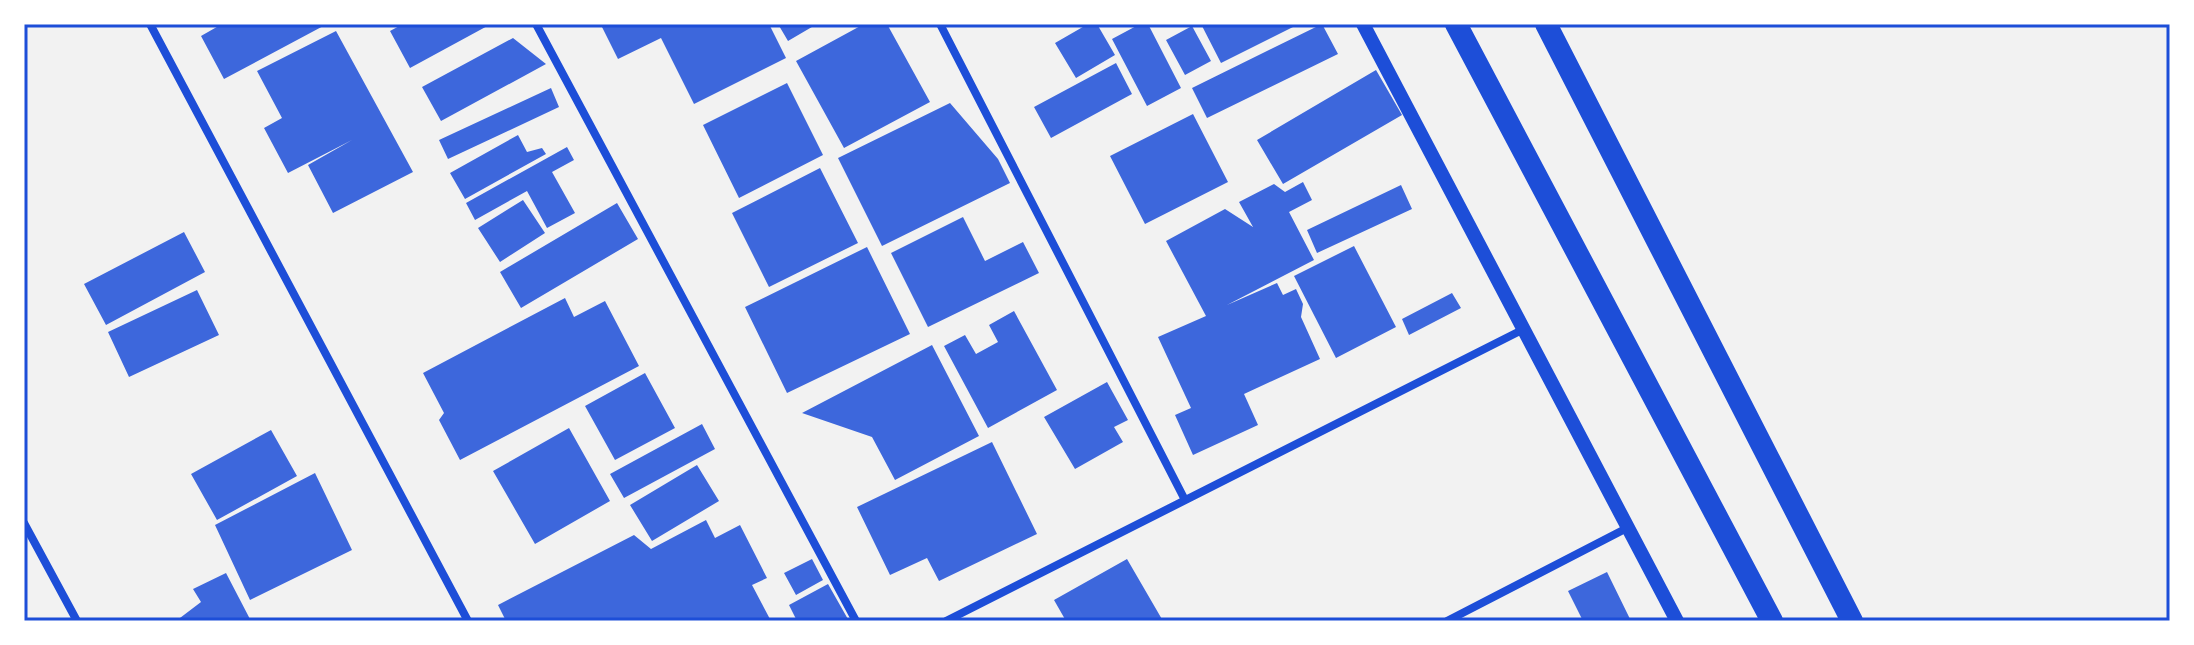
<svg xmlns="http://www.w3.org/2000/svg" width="2194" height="645" font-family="'Roboto Condensed',sans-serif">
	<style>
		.building { fill: #3d67dc }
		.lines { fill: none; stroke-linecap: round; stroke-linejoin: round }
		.minor { stroke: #1d4ed8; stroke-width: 8 }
		.tertiary { stroke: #1d4ed8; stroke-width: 14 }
		.trunk { stroke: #1d4ed8; stroke-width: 22 }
		.neatline { fill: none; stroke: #1d4ed8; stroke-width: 3 }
	</style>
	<rect width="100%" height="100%" fill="#f2f2f2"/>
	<!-- building -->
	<path class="building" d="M 222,24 L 327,24 L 224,79 L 201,36 Z
		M 403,24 L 491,24 L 410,68 L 390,31 Z
		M 607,24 L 769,24 L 786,58 L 694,104 L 661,38 L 618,59 L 602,27 Z
		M 778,24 L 817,24 L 788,41 Z
		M 864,24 L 887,24 L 930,102 L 844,148 L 796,61 Z
		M 1088,24 L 1097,24 L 1115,55 L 1076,78 L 1055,43 Z
		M 1140,24 L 1148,24 L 1181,88 L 1147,106 L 1112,39 Z
		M 1201,24 L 1299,24 L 1221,63 Z
		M 1322,24 L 1338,54 L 1207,118 L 1192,88 Z
		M 1192,26 L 1211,61 L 1185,75 L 1166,40 Z
		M 336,31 L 413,172 L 333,213 L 308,165 L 352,140 L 288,173 L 264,128 L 282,118 L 257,71 Z
		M 513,38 L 546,64 L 441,121 L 422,87 Z
		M 1116,63 L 1132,94 L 1051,138 L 1034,107 Z
		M 1376,70 L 1402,115 L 1283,184 L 1257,140 Z
		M 787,83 L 823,155 L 739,198 L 703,125 Z
		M 551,88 L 559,107 L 448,159 L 439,140 Z
		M 950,103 L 998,159 L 1010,183 L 882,246 L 838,158 Z
		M 1193,114 L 1228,182 L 1145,224 L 1110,156 Z
		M 518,135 L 527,152 L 542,148 L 546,154 L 465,199 L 450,173 Z
		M 567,147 L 574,160 L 552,172 L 575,213 L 547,228 L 527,191 L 475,220 L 466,203 Z
		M 820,168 L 858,243 L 769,287 L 732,213 Z
		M 1303,182 L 1312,200 L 1289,212 L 1314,260 L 1227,305 L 1277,283 L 1283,295 L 1296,289 L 1303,304 L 1301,317 L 1320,359 L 1244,394 L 1258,425 L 1193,455 L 1175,415 L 1191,408 L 1158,337 L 1206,316 L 1166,241 L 1225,209 L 1253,227 L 1239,202 L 1274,184 L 1285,192 Z
		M 1401,185 L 1412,209 L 1317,253 L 1307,230 Z
		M 523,200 L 545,233 L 500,262 L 478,228 Z
		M 617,203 L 638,239 L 521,308 L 500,272 Z
		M 963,217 L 985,261 L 1023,242 L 1039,273 L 928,327 L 891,253 Z
		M 184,232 L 205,272 L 106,325 L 84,284 Z
		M 1354,246 L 1396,327 L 1336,358 L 1294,276 Z
		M 867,247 L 910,334 L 787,393 L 745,307 Z
		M 197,290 L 219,335 L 129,377 L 108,332 Z
		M 1452,293 L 1461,308 L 1409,335 L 1402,319 Z
		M 565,298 L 574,317 L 605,301 L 639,366 L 460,460 L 439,420 L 444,413 L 423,373 Z
		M 1014,311 L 1057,390 L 988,428 L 944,346 L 965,335 L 976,354 L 998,342 L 989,325 Z
		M 932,345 L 979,436 L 895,480 L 872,437 L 802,413 Z
		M 645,373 L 675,428 L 615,460 L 585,406 Z
		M 1107,382 L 1128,420 L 1114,427 L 1123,442 L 1075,469 L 1044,417 Z
		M 702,424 L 715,449 L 624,498 L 610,474 Z
		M 569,428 L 610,501 L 535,544 L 493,471 Z
		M 271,430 L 297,476 L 217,520 L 191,474 Z
		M 992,442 L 1037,534 L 939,581 L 927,558 L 890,575 L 857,507 Z
		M 697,465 L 719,501 L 652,541 L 630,505 Z
		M 315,473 L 352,550 L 250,600 L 215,525 Z
		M 706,520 L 715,538 L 740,525 L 767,578 L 752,585 L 771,621 L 506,621 L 498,605 L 634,535 L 651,549 Z
		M 812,559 L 823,580 L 796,595 L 784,573 Z
		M 1127,559 L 1163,621 L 1066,621 L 1054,600 Z
		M 1607,572 L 1631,621 L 1583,621 L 1568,591 Z
		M 226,573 L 251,621 L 176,621 L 201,602 L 193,589 Z
		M 828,584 L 849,621 L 797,621 L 789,605 Z"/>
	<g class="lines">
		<!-- minor -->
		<path class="minor" d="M 150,24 L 468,621
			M 536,24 L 856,621
			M 940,24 L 1185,500
			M 24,523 L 77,621
			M 946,621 L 1524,329
			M 1447,621 L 1629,527"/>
		<!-- tertiary -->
		<path class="tertiary" d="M 1363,24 L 1677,621"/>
		<!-- trunk -->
		<path class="trunk" d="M 1456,24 L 1772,621
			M 1546,24 L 1852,621"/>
	</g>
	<!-- border -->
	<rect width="2194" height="645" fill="none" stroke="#ffffff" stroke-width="52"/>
	<rect x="26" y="26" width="2142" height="593" class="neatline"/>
</svg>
